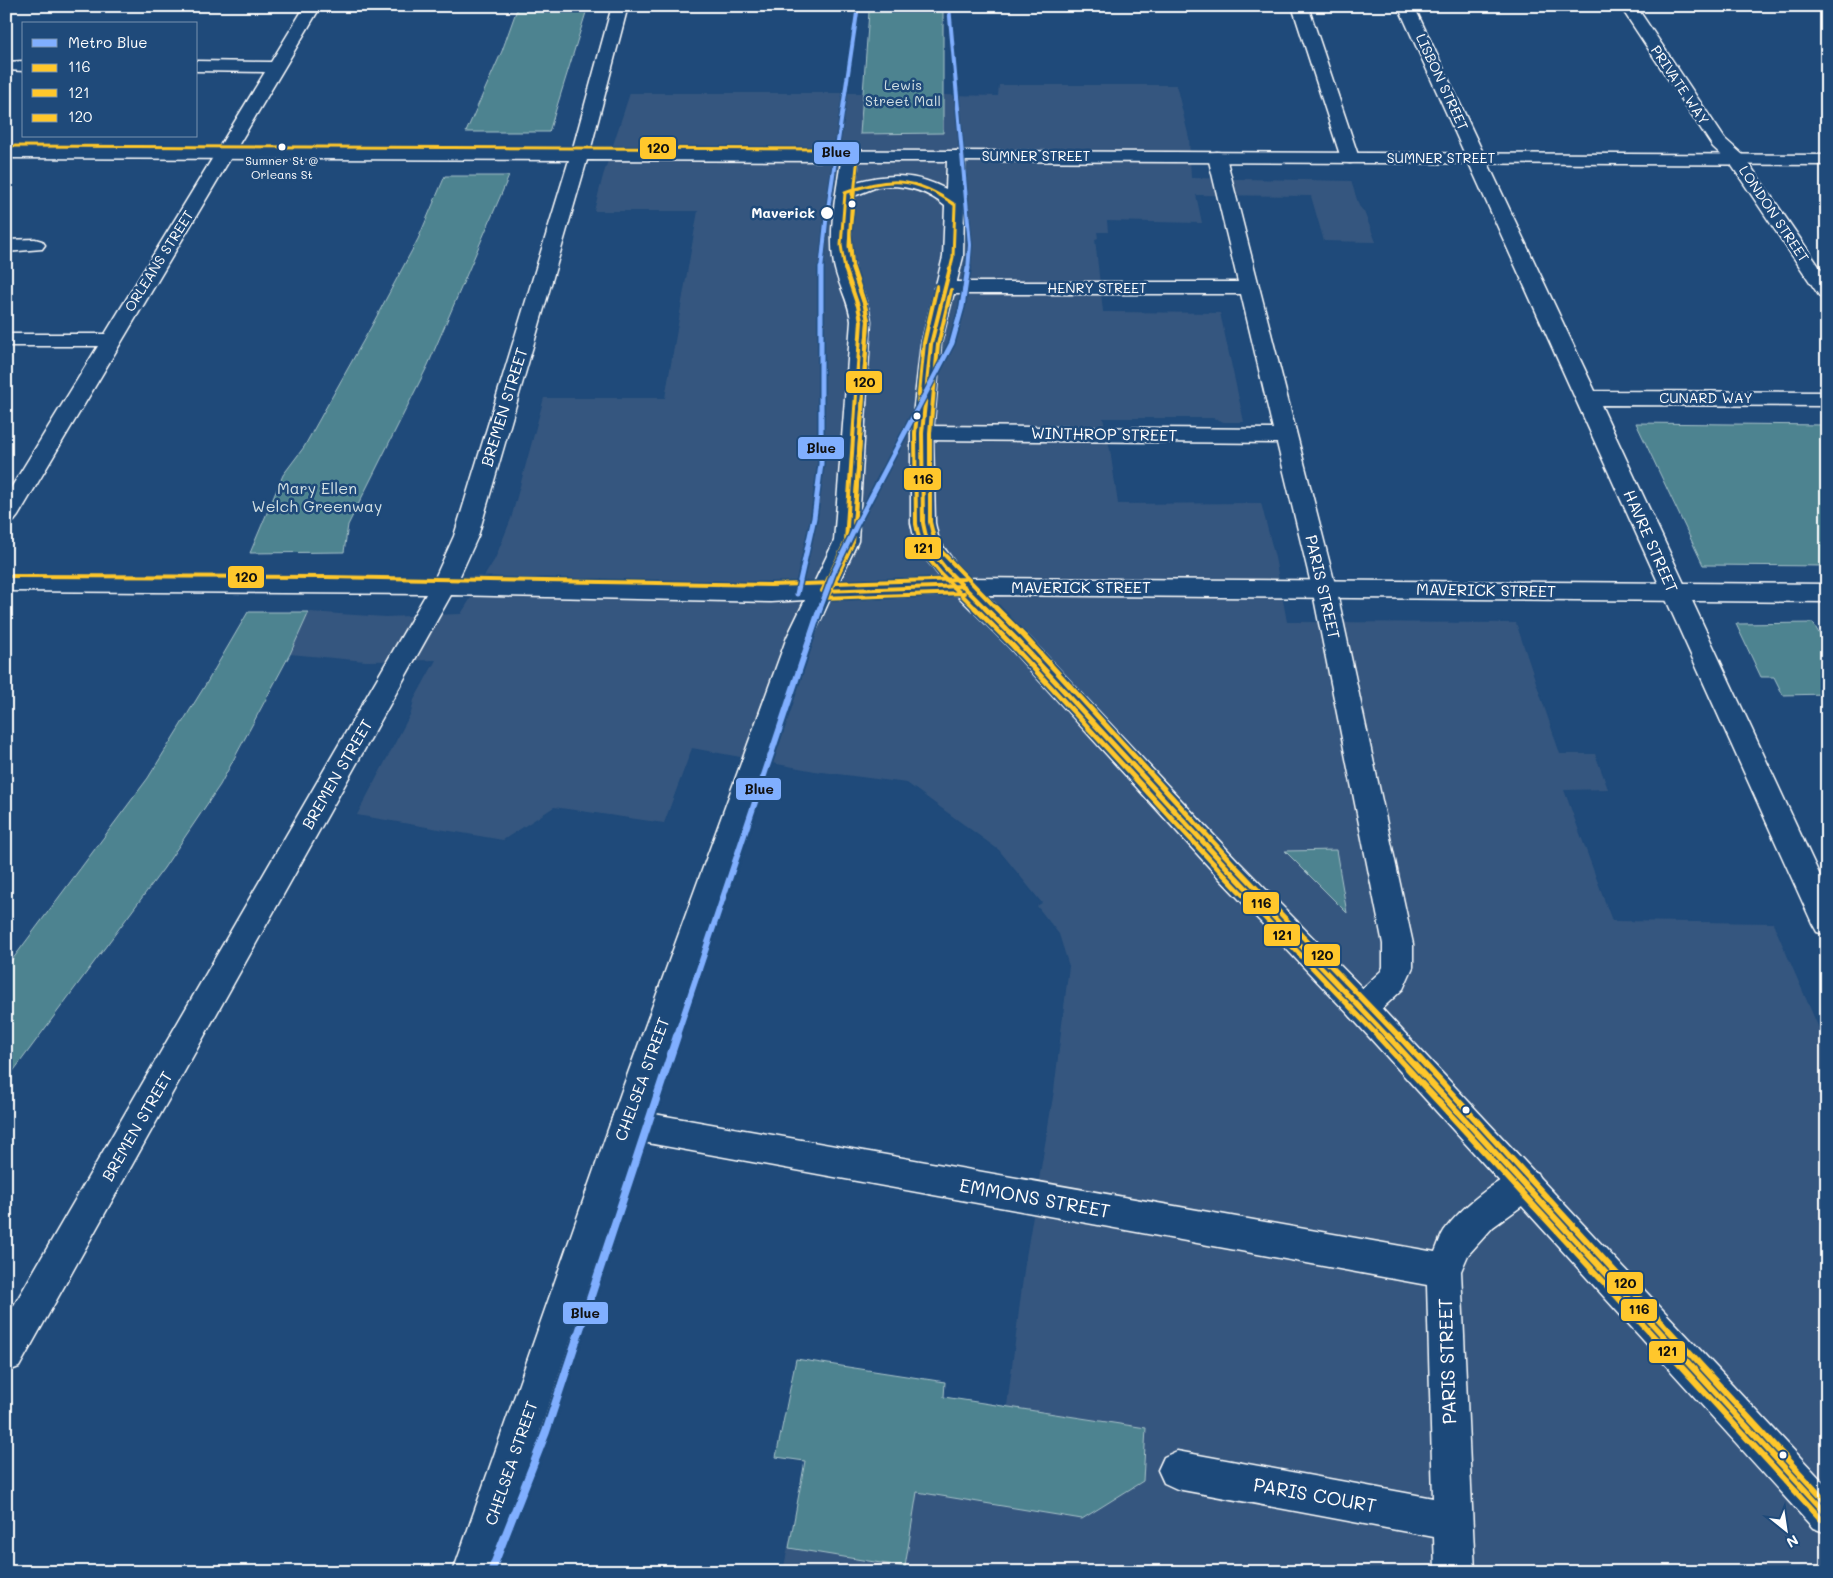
<svg xmlns="http://www.w3.org/2000/svg" width="1833" height="1578" font-family="Mali,sans-serif">
	<style>
		.built { fill: #36577f }
		.green { fill: #4e8390; stroke: #a6c1c8 }
		.lines { fill: none; stroke-linecap: round; stroke-linejoin: round }
		.minor-casing { stroke: #fff; stroke-width: 3 }
		.tertiary-casing { stroke: #fff; stroke-width: 3 }
		.secondary-casing { stroke: #fff; stroke-width: 3 }
		.minor { fill: #1f4a7a; fill-rule: evenodd }
		.tertiary { fill: #1f4a7a; fill-rule: evenodd }
		.secondary { fill: #1f4a7a; fill-rule: evenodd }
		.bus-1-far3-casing { stroke: #1f4a7a; stroke-width: 5.5 }
		.bus-1-far2-casing { stroke: #1f4a7a; stroke-width: 7 }
		.bus-1-far1-casing { stroke: #1f4a7a; stroke-width: 9 }
		.bus-1-casing { stroke: #1f4a7a; stroke-width: 10 }
		.bus-2-far3-casing { stroke: #1f4a7a; stroke-width: 5.5 }
		.bus-2-far2-casing { stroke: #1f4a7a; stroke-width: 7 }
		.bus-2-far1-casing { stroke: #1f4a7a; stroke-width: 9 }
		.bus-2-casing { stroke: #1f4a7a; stroke-width: 10 }
		.bus-3-far3-casing { stroke: #1f4a7a; stroke-width: 5.5 }
		.bus-3-far2-casing { stroke: #1f4a7a; stroke-width: 7 }
		.bus-3-far1-casing { stroke: #1f4a7a; stroke-width: 9 }
		.bus-3-casing { stroke: #1f4a7a; stroke-width: 10 }
		.bus-1-far3 { stroke: #ffc72c; stroke-width: 3 }
		.bus-1-far2 { stroke: #ffc72c; stroke-width: 4 }
		.bus-1-far1 { stroke: #ffc72c; stroke-width: 5 }
		.bus-1 { stroke: #ffc72c; stroke-width: 6 }
		.bus-2-far3 { stroke: #ffc72c; stroke-width: 3 }
		.bus-2-far2 { stroke: #ffc72c; stroke-width: 4 }
		.bus-2-far1 { stroke: #ffc72c; stroke-width: 5 }
		.bus-2 { stroke: #ffc72c; stroke-width: 6 }
		.bus-3-far3 { stroke: #ffc72c; stroke-width: 3 }
		.bus-3-far2 { stroke: #ffc72c; stroke-width: 4 }
		.bus-3-far1 { stroke: #ffc72c; stroke-width: 5 }
		.bus-3 { stroke: #ffc72c; stroke-width: 6 }
		.metro-1-far3-casing { stroke: #1f4a7a; stroke-width: 6 }
		.metro-1-far2-casing { stroke: #1f4a7a; stroke-width: 8 }
		.metro-1-far1-casing { stroke: #1f4a7a; stroke-width: 10 }
		.metro-1-casing { stroke: #1f4a7a; stroke-width: 12 }
		.metro-1-far3 { stroke: #80afff; stroke-width: 4 }
		.metro-1-far2 { stroke: #80afff; stroke-width: 5 }
		.metro-1-far1 { stroke: #80afff; stroke-width: 6 }
		.metro-1 { stroke: #80afff; stroke-width: 8 }
		.bus-dot { fill: #fff; stroke: #1f4a7a; stroke-width: 2 }
		.labels { text-anchor: middle; stroke-width: 5; stroke-linejoin: round; paint-order: stroke }
		.far-bus-label { font-size: 12px; fill: #fff; stroke: #1f4a7a }
		.far-street-label { font-size: 14px; fill: #fff; stroke: #1f4a7a }
		.far-park-label { font-size: 14px; fill: #d3e0e3; stroke: #1f4a7a }
		.far-stop-label { font-size: 14px; font-weight: bold; fill: #fff; stroke: #1f4a7a; text-anchor: end }
		.street-label { font-size: 16px; fill: #fff; stroke: #1f4a7a }
		.park-label { font-size: 16px; fill: #d3e0e3; stroke: #1f4a7a }
		.near-street-label { font-size: 19px; fill: #fff; stroke: #1f4a7a }
		.line-badge { stroke: #1f4a7a; stroke-width: 2 }
		.pale-badge-label { font-size: 14px; text-anchor: middle; font-weight: bold; fill: #111 }
	</style>
	<rect width="100%" height="100%" fill="#1f4a7a"/>
	<filter id="ink" filterUnits="userSpaceOnUse"><feTurbulence type="fractalNoise" baseFrequency=".02" numOctaves="2"/><feDisplacementMap in="SourceGraphic" scale="10" xChannelSelector="R" yChannelSelector="G"/><feConvolveMatrix kernelMatrix="1 2 1 2 8 2 1 2 1" color-interpolation-filters="sRGB"/></filter>
	<g filter="url(#ink)">
		<!-- built -->
		<path class="built" d="M 999,85 L 1176,85 L 1189,138 L 1191,178 L 1351,181 L 1359,206 L 1364,212 L 1376,242 L 1324,241 L 1311,196 L 1196,195 L 1202,223 L 1107,221 L 1108,232 L 1097,232 L 1098,238 L 1095,239 L 1103,312 L 1220,313 L 1244,422 L 1224,422 L 1213,418 L 1103,418 L 1110,450 L 1118,504 L 1261,503 L 1275,558 L 1287,622 L 1516,623 L 1560,754 L 1595,754 L 1608,789 L 1564,790 L 1612,921 L 1773,923 L 1827,1047 L 1827,1572 L 783,1572 L 805,1462 L 776,1457 L 796,1359 L 945,1382 L 944,1397 L 1007,1406 L 1025,1263 L 1054,1091 L 1069,966 L 1059,934 L 1037,906 L 1042,903 L 999,850 L 907,783 L 815,771 L 692,748 L 664,823 L 554,807 L 503,840 L 357,815 L 411,713 L 414,700 L 436,660 L 366,661 L 290,654 L 309,612 L 385,617 L 461,614 L 495,559 L 511,519 L 544,398 L 665,398 L 698,211 L 594,211 L 603,176 L 630,93 L 863,93 L 860,134 L 943,133 L 943,95 L 998,96 Z"/>
		<!-- green -->
		<path class="green" d="M 518,6 L 588,6 L 549,132 L 466,132 L 502,51 Z
			M 807,6 L 943,6 L 943,133 L 860,134 L 869,12 L 811,11 L 806,10 Z
			M 445,176 L 509,176 L 428,365 L 348,525 L 344,552 L 250,553 L 283,475 L 304,447 L 371,327 L 418,239 Z
			M 1636,423 L 1827,425 L 1827,566 L 1703,565 Z
			M 248,612 L 309,612 L 290,654 L 220,785 L 164,868 L 6,1081 L 6,968 L 148,778 L 206,684 Z
			M 1813,623 L 1827,647 L 1827,694 L 1783,695 L 1774,677 L 1761,677 L 1736,624 Z
			M 1336,850 L 1347,913 L 1285,851 Z
			M 796,1359 L 945,1382 L 944,1397 L 1146,1428 L 1143,1481 L 1082,1519 L 917,1492 L 905,1567 L 789,1548 L 805,1461 L 776,1457 Z"/>
		<g class="lines">
			<defs>
				<path id="minor" d="M 305,6 L 321,6 L 18,516 L 14,521 L 6,524 L 6,496 L 98,346 L 6,346 L 6,334 L 105,334 L 265,72 L 196,71 L 196,61 L 271,62 Z
					M 612,6 L 628,6 L 589,155 L 586,159 L 580,160 L 574,159 L 571,155 Z
					M 1292,6 L 1308,6 L 1359,158 L 1356,162 L 1350,163 L 1344,162 L 1341,158 Z
					M 1398,6 L 1414,6 L 1595,391 L 1827,392 L 1827,406 L 1601,405 L 1827,891 L 1827,935 L 1817,932 L 1812,923 Z
					M 1620,6 L 1636,6 L 1725,139 L 1743,155 L 1827,278 L 1827,299 L 1820,297 L 1730,163 L 1713,147 Z
					M 24,61 L 24,71 L 6,70 L 6,62 Z
					M 1217,152 L 1223,153 L 1226,157 L 1336,588 L 1413,944 L 1413,967 L 1403,989 L 1373,1017 L 1362,1021 L 1351,1017 L 1347,1008 L 1351,999 L 1381,971 L 1383,967 L 1383,944 L 1312,588 L 1277,443 L 922,440 L 914,438 L 911,433 L 914,428 L 922,426 L 1273,429 L 1241,294 L 944,294 L 937,292 L 934,288 L 937,284 L 944,282 L 1238,282 L 1208,157 L 1211,153 Z
					M 35,239 L 42,241 L 45,245 L 42,249 L 6,252 L 6,240 Z
					M 626,1109 L 1435,1252 C 1438,1245 1440,1237 1444,1231 C 1462,1206 1497,1179 1525,1168 L 1537,1173 L 1542,1184 L 1537,1195 L 1493,1227 L 1468,1255 L 1461,1271 L 1475,1572 L 1435,1572 L 1434,1537 L 1177,1489 L 1164,1483 L 1158,1470 L 1164,1457 L 1177,1451 L 1433,1498 L 1427,1285 L 626,1139 L 614,1135 L 610,1124 L 614,1113 Z"/>
				<path id="tertiary" d="M 956,151 L 1827,155 L 1827,165 L 956,161 L 950,160 L 947,156 L 950,152 Z"/>
				<path id="secondary" d="M 6,148 L 956,151 L 962,152 L 965,156 L 963,257 L 941,344 L 933,433 L 935,523 L 939,541 L 955,563 L 969,578 L 1827,584 L 1827,602 L 986,595 L 1027,635 L 1239,862 L 1373,999 L 1827,1486 L 1827,1533 L 1813,1528 L 1351,1017 L 1219,878 L 1009,647 L 957,595 L 830,599 L 813,637 L 655,1087 L 493,1572 L 453,1572 L 623,1087 L 787,637 L 805,600 L 771,602 L 451,595 L 19,1367 L 6,1372 L 6,1319 L 426,594 L 6,591 L 6,575 L 435,578 L 454,536 L 569,160 L 6,158 ZM 587,160 L 841,161 C 836,195 828,231 834,265 C 838,285 849,301 851,321 L 834,541 L 814,583 L 771,584 L 459,578 L 478,536 ZM 859,161 L 947,161 L 946,189 C 916,173 888,173 856,182 ZM 889,186 C 911,186 928,192 945,206 L 943,257 L 921,344 L 911,433 L 911,523 L 915,541 L 922,554 L 941,578 L 839,582 L 858,541 L 871,321 C 869,302 859,287 855,269 C 849,246 851,219 854,196 L 877,187 Z"/>
			</defs>
			<!-- minor casing -->
			<use href="#minor" class="minor-casing"/>
			<!-- tertiary casing -->
			<use href="#tertiary" class="tertiary-casing"/>
			<!-- secondary casing -->
			<use href="#secondary" class="secondary-casing"/>
			<!-- minor -->
			<use href="#minor" class="minor"/>
			<!-- tertiary -->
			<use href="#tertiary" class="tertiary"/>
			<!-- secondary -->
			<use href="#secondary" class="secondary"/>
			<defs>
				<path id="bus-1-far3" d="M 845,193 C 889,176 916,177 955,205
					M 845,270 L 841,245 L 845,193
					M 950,270 L 953,257 L 955,205"/>
				<path id="bus-1-far2" d="M 950,268 L 931,344 L 922,433 L 923,523 L 927,541 L 934,554 L 946,569 L 986,609
					M 822,591 L 846,541 L 861,321 L 858,306 L 845,268
					M 822,591 L 964,586"/>
				<path id="bus-1-far1" d="M 985,608 L 1018,641 L 1229,870 L 1389,1038"/>
				<path id="bus-1" d="M 1388,1036 L 1827,1514"/>
				<path id="bus-2-far3" d="M 852,193 L 849,246 L 853,270"/>
				<path id="bus-2-far2" d="M 937,286 L 924,343 L 915,433 L 916,524 L 920,543 L 928,558 L 941,574 L 976,609
					M 829,594 L 853,542 L 868,321 L 865,306 L 852,268
					M 822,598 L 964,593"/>
				<path id="bus-2-far1" d="M 975,608 L 1013,646 L 1224,875 L 1380,1038"/>
				<path id="bus-2" d="M 1378,1036 L 1821,1519"/>
				<path id="bus-3-far3" d="M 6,146 L 855,149 L 858,156 L 850,233 L 853,270"/>
				<path id="bus-3-far2" d="M 951,290 L 938,345 L 930,433 L 930,522 L 934,538 L 940,550 L 997,609
					M 6,576 L 327,577 L 771,585 L 964,579
					M 829,594 L 853,542 L 868,321 L 865,305 L 853,268"/>
				<path id="bus-3-far1" d="M 996,608 L 1024,636 L 1234,865 L 1400,1038"/>
				<path id="bus-3" d="M 1399,1036 L 1827,1503"/>
			</defs>
			<!-- bus-1-far3 casing -->
			<use href="#bus-1-far3" class="bus-1-far3-casing"/>
			<!-- bus-1-far2 casing -->
			<use href="#bus-1-far2" class="bus-1-far2-casing"/>
			<!-- bus-1-far1 casing -->
			<use href="#bus-1-far1" class="bus-1-far1-casing"/>
			<!-- bus-1 casing -->
			<use href="#bus-1" class="bus-1-casing"/>
			<!-- bus-2-far3 casing -->
			<use href="#bus-2-far3" class="bus-2-far3-casing"/>
			<!-- bus-2-far2 casing -->
			<use href="#bus-2-far2" class="bus-2-far2-casing"/>
			<!-- bus-2-far1 casing -->
			<use href="#bus-2-far1" class="bus-2-far1-casing"/>
			<!-- bus-2 casing -->
			<use href="#bus-2" class="bus-2-casing"/>
			<!-- bus-3-far3 casing -->
			<use href="#bus-3-far3" class="bus-3-far3-casing"/>
			<!-- bus-3-far2 casing -->
			<use href="#bus-3-far2" class="bus-3-far2-casing"/>
			<!-- bus-3-far1 casing -->
			<use href="#bus-3-far1" class="bus-3-far1-casing"/>
			<!-- bus-3 casing -->
			<use href="#bus-3" class="bus-3-casing"/>
			<!-- bus-1-far3 -->
			<use href="#bus-1-far3" class="bus-1-far3"/>
			<!-- bus-1-far2 -->
			<use href="#bus-1-far2" class="bus-1-far2"/>
			<!-- bus-1-far1 -->
			<use href="#bus-1-far1" class="bus-1-far1"/>
			<!-- bus-1 -->
			<use href="#bus-1" class="bus-1"/>
			<!-- bus-2-far3 -->
			<use href="#bus-2-far3" class="bus-2-far3"/>
			<!-- bus-2-far2 -->
			<use href="#bus-2-far2" class="bus-2-far2"/>
			<!-- bus-2-far1 -->
			<use href="#bus-2-far1" class="bus-2-far1"/>
			<!-- bus-2 -->
			<use href="#bus-2" class="bus-2"/>
			<!-- bus-3-far3 -->
			<use href="#bus-3-far3" class="bus-3-far3"/>
			<!-- bus-3-far2 -->
			<use href="#bus-3-far2" class="bus-3-far2"/>
			<!-- bus-3-far1 -->
			<use href="#bus-3-far1" class="bus-3-far1"/>
			<!-- bus-3 -->
			<use href="#bus-3" class="bus-3"/>
			<defs>
				<path id="metro-1-far3" d="M 949,6 L 970,245 L 968,270
					M 821,270 L 826,222 L 858,6"/>
				<path id="metro-1-far2" d="M 797,594 L 814,518 L 821,464 L 821,268
					M 820,609 L 833,574 L 859,520 L 952,343 L 962,307 L 968,268"/>
				<path id="metro-1-far1" d="M 676,1038 L 820,608"/>
				<path id="metro-1" d="M 491,1572 L 546,1432 L 677,1036"/>
			</defs>
			<!-- metro-1-far3 casing -->
			<use href="#metro-1-far3" class="metro-1-far3-casing"/>
			<!-- metro-1-far2 casing -->
			<use href="#metro-1-far2" class="metro-1-far2-casing"/>
			<!-- metro-1-far1 casing -->
			<use href="#metro-1-far1" class="metro-1-far1-casing"/>
			<!-- metro-1 casing -->
			<use href="#metro-1" class="metro-1-casing"/>
			<!-- metro-1-far3 -->
			<use href="#metro-1-far3" class="metro-1-far3"/>
			<!-- metro-1-far2 -->
			<use href="#metro-1-far2" class="metro-1-far2"/>
			<!-- metro-1-far1 -->
			<use href="#metro-1-far1" class="metro-1-far1"/>
			<!-- metro-1 -->
			<use href="#metro-1" class="metro-1"/>
		</g>
	</g>
	<!-- markers -->
	<g class="bus-dot">
		<circle cx="282" cy="147" r="4.5"/>
		<circle cx="852" cy="204" r="4.5"/>
		<circle cx="827" cy="213" r="7"/>
		<circle cx="917" cy="416" r="4.5"/>
		<circle cx="1466" cy="1110" r="4.5"/>
		<circle cx="1783" cy="1455" r="4.5"/>
	</g>
	<g class="labels">
		<!-- far-bus labels -->
		<g class="far-bus-label">
			<text x="282" y="165">Sumner St @<tspan x="282" dy="14">Orleans St</tspan></text>
		</g>
		<!-- far-street labels -->
		<g class="far-street-label">
			<text transform="translate(1442 82) rotate(65)" y="5">LISBON STREET</text>
			<text transform="translate(1680 85) rotate(56)" y="5">PRIVATE WAY</text>
			<text x="1036" y="161">SUMNER STREET</text>
			<text x="1441" y="163">SUMNER STREET</text>
			<text transform="translate(1774 214) rotate(56)" y="5">LONDON STREET</text>
			<text transform="translate(159 261) rotate(-58)" y="5">ORLEANS STREET</text>
			<text x="1097" y="293">HENRY STREET</text>
			<text x="1706" y="403">CUNARD WAY</text>
		</g>
		<!-- far-park labels -->
		<g class="far-park-label">
			<text x="903" y="90">Lewis<tspan x="903" dy="16">Street Mall</tspan></text>
		</g>
		<!-- far-stop labels -->
		<g class="far-stop-label">
			<text x="815" y="218">Maverick</text>
		</g>
		<!-- street labels -->
		<g class="street-label">
			<text transform="translate(504 407) rotate(-73)" y="6">BREMEN STREET</text>
			<text transform="translate(1104 434) rotate(1)" y="6">WINTHROP STREET</text>
			<text transform="translate(1651 541) rotate(66)" y="6">HAVRE STREET</text>
			<text x="1081" y="593">MAVERICK STREET</text>
			<text transform="translate(1323 587) rotate(77)" y="6">PARIS STREET</text>
			<text transform="translate(1486 590) rotate(1)" y="6">MAVERICK STREET</text>
			<text transform="translate(337 774) rotate(-60)" y="6">BREMEN STREET</text>
			<text transform="translate(642 1079) rotate(-70)" y="6">CHELSEA STREET</text>
			<text transform="translate(137 1126) rotate(-60)" y="6">BREMEN STREET</text>
			<text transform="translate(511 1463) rotate(-71)" y="6">CHELSEA STREET</text>
		</g>
		<!-- park labels -->
		<g class="park-label">
			<text x="317" y="494">Mary Ellen<tspan x="317" dy="18">Welch Greenway</tspan></text>
		</g>
		<!-- near-street labels -->
		<g class="near-street-label">
			<text transform="translate(1035 1198) rotate(10)" y="7">EMMONS STREET</text>
			<text transform="translate(1447 1361) rotate(-92)" y="7">PARIS STREET</text>
			<text transform="translate(1315 1495) rotate(10)" y="7">PARIS COURT</text>
		</g>
	</g>
	<g class="line-badge">
		<rect x="639" y="136" width="38" height="24" rx="5" fill="#ffc72c"/>
		<rect x="813" y="141" width="47" height="24" rx="5" fill="#80afff"/>
		<rect x="845" y="370" width="38" height="24" rx="5" fill="#ffc72c"/>
		<rect x="797" y="436" width="48" height="24" rx="5" fill="#80afff"/>
		<rect x="903" y="467" width="39" height="24" rx="5" fill="#ffc72c"/>
		<rect x="904" y="536" width="38" height="24" rx="5" fill="#ffc72c"/>
		<rect x="227" y="565" width="38" height="24" rx="5" fill="#ffc72c"/>
		<rect x="735" y="777" width="47" height="24" rx="5" fill="#80afff"/>
		<rect x="1242" y="891" width="38" height="24" rx="5" fill="#ffc72c"/>
		<rect x="1263" y="923" width="38" height="24" rx="5" fill="#ffc72c"/>
		<rect x="1303" y="943" width="38" height="24" rx="5" fill="#ffc72c"/>
		<rect x="1606" y="1271" width="38" height="24" rx="5" fill="#ffc72c"/>
		<rect x="1620" y="1298" width="38" height="24" rx="5" fill="#ffc72c"/>
		<rect x="562" y="1301" width="47" height="24" rx="5" fill="#80afff"/>
		<rect x="1648" y="1340" width="38" height="24" rx="5" fill="#ffc72c"/>
	</g>
	<g class="pale-badge-label">
		<text x="658" y="153">120</text>
		<text x="836" y="157">Blue</text>
		<text x="864" y="387">120</text>
		<text x="821" y="453">Blue</text>
		<text x="923" y="484">116</text>
		<text x="923" y="553">121</text>
		<text x="246" y="582">120</text>
		<text x="759" y="794">Blue</text>
		<text x="1261" y="908">116</text>
		<text x="1282" y="940">121</text>
		<text x="1322" y="960">120</text>
		<text x="1625" y="1288">120</text>
		<text x="1639" y="1314">116</text>
		<text x="585" y="1318">Blue</text>
		<text x="1667" y="1356">121</text>
	</g>
	<!-- margin -->
	<rect width="1833" height="1578" fill="none" stroke="#1f4a7a" stroke-width="25"/>
	<rect x="12" y="12" width="1808" height="1553" fill="none" stroke="#fff" stroke-width="2" filter="url(#ink)"/>
	<!-- legend -->
	<rect x="22" y="22" width="175" height="115" fill="#1f4a7a" stroke="#7992af"/>
	<rect x="32" y="39" width="25" height="8" fill="#80afff" stroke="#7992af"/>
	<text x="68" y="48" font-size="15" fill="#ffffff">Metro Blue</text>
	<rect x="32" y="64" width="25" height="8" fill="#ffc72c" stroke="#7992af"/>
	<text x="68" y="72" font-size="15" fill="#ffffff">116</text>
	<rect x="32" y="89" width="25" height="8" fill="#ffc72c" stroke="#7992af"/>
	<text x="68" y="98" font-size="15" fill="#ffffff">121</text>
	<rect x="32" y="114" width="25" height="8" fill="#ffc72c" stroke="#7992af"/>
	<text x="68" y="122" font-size="15" fill="#ffffff">120</text>
	<!-- north arrow -->
	<g transform="translate(1786 1530) rotate(150)" stroke="#1f4a7a" stroke-width="4" paint-order="stroke">
	<path d="M0-4L9 19L0 12L-9 19Z" fill="#ffffff"/>
	<text y="-8" font-size="14" font-weight="bold" text-anchor="middle" fill="#ffffff">N</text>
	</g>
</svg>
